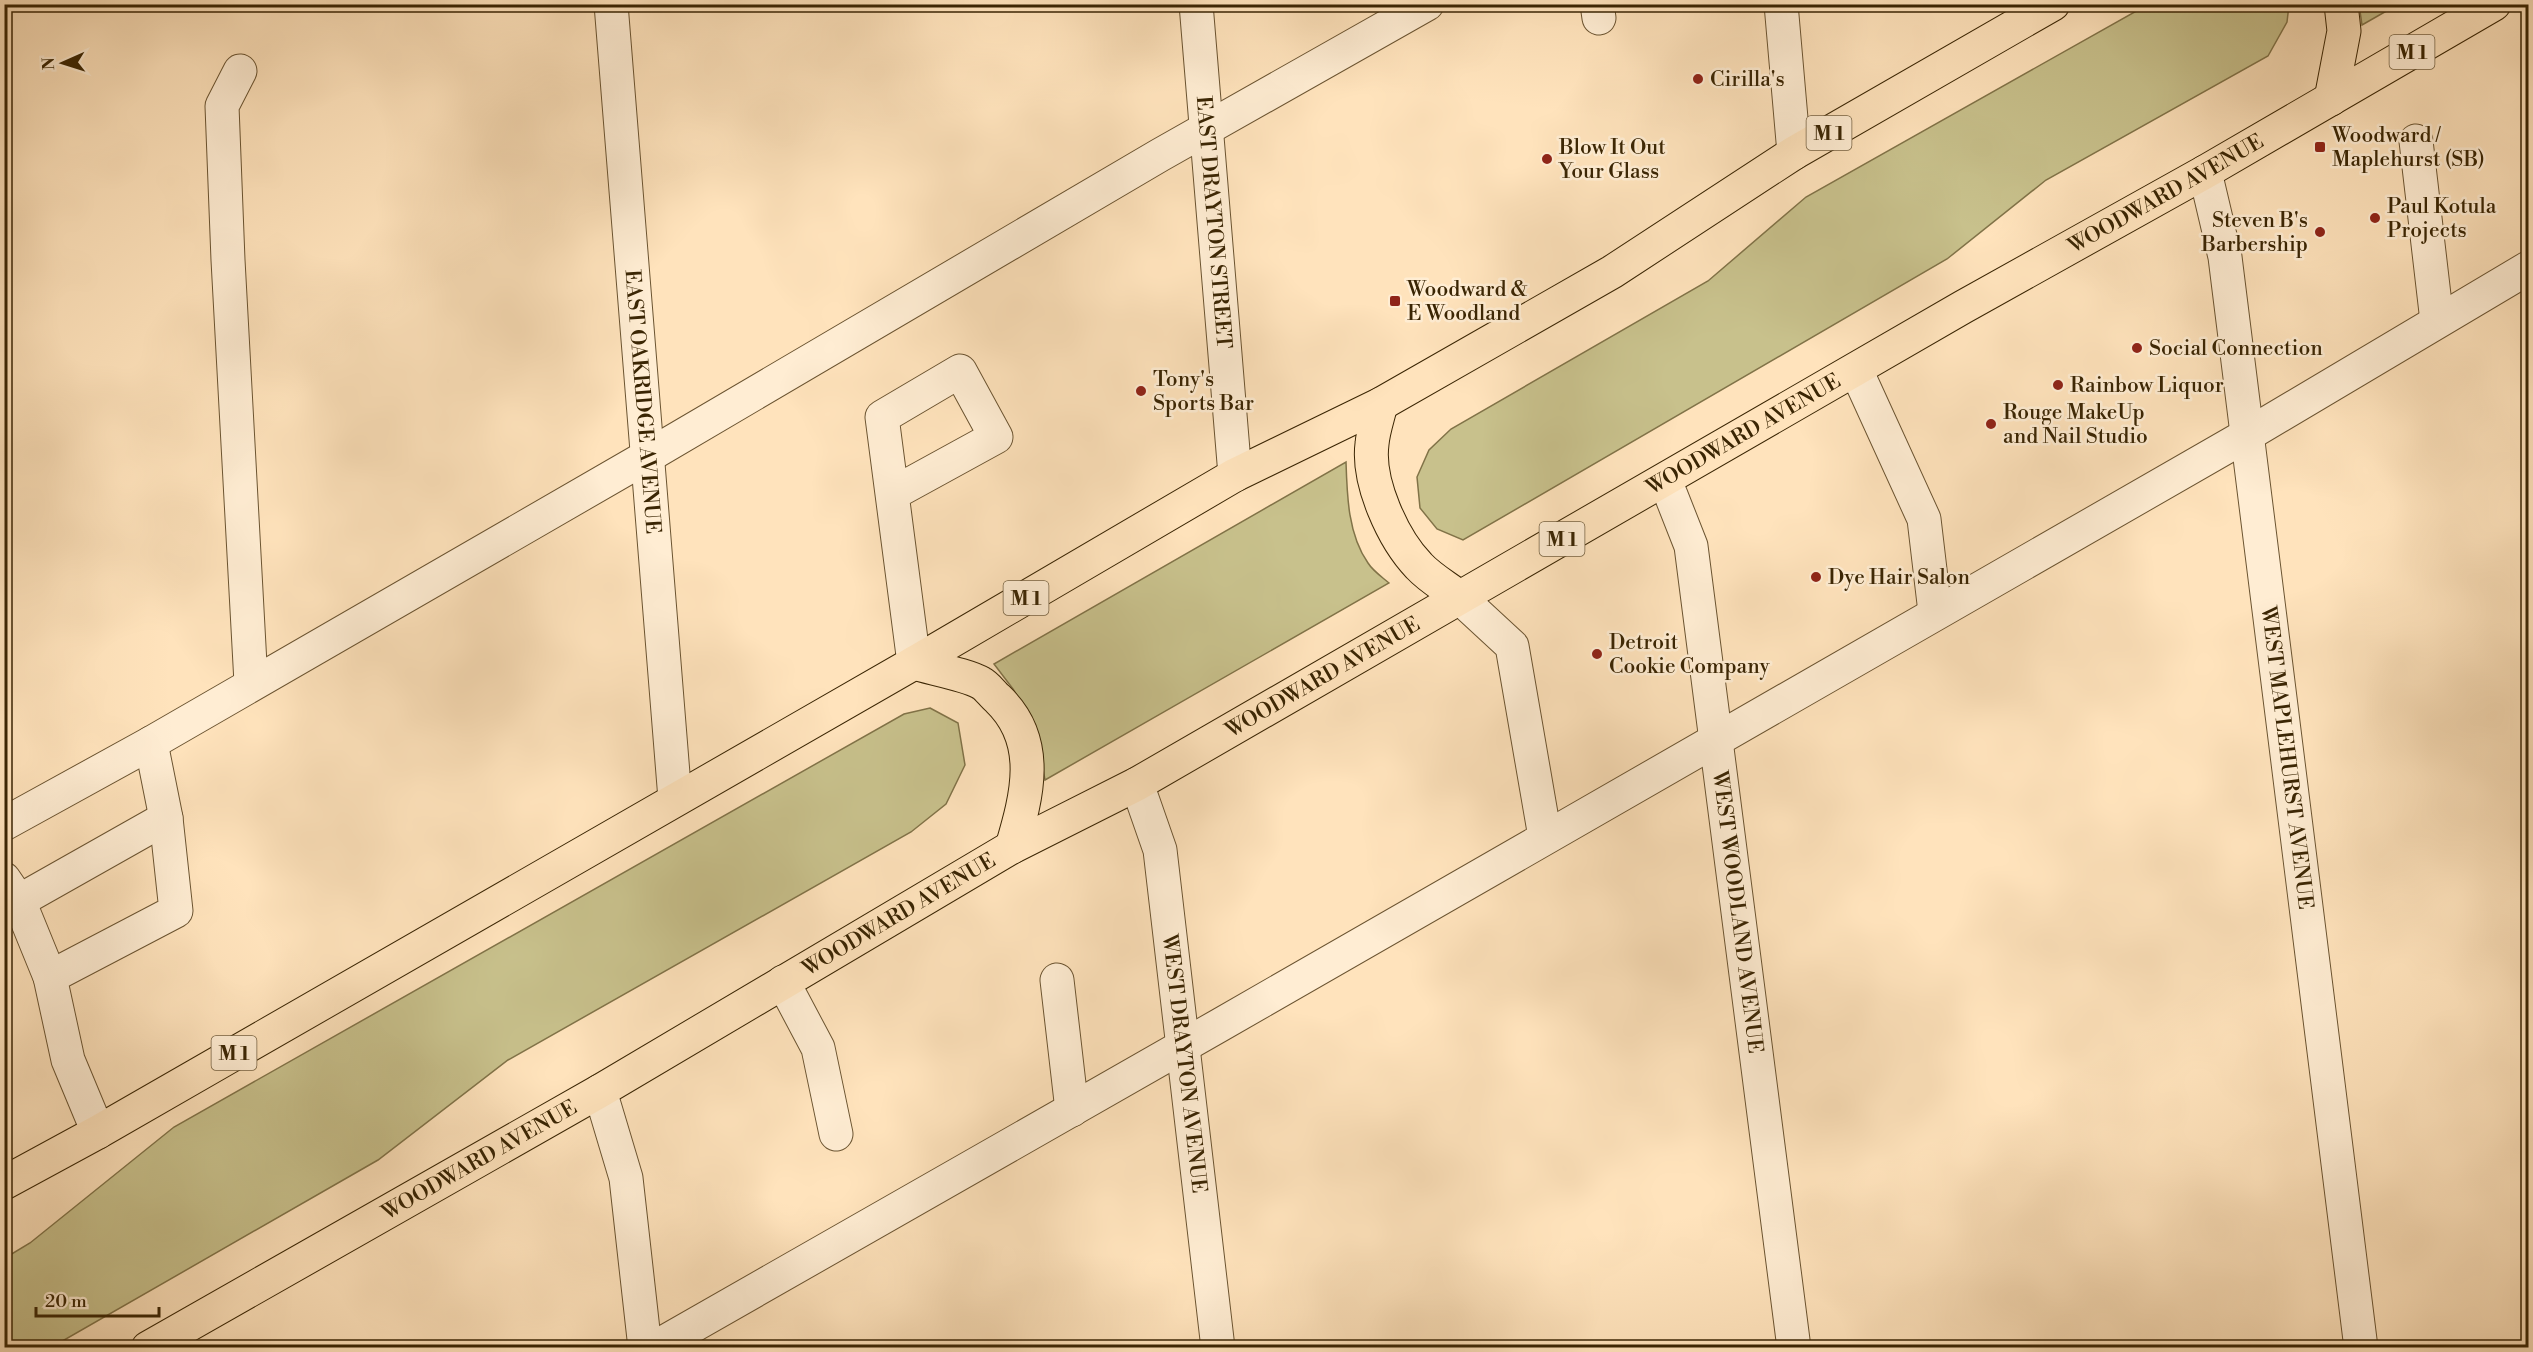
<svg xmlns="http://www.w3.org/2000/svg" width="2533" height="1352" font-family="'Libre Bodoni',serif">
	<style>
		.green { fill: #c8c18c; stroke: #817348; stroke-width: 1.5 }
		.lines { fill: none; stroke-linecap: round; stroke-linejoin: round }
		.minor-casing { stroke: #6b5431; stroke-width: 35 }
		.major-casing { stroke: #3a2503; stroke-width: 35 }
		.minor { stroke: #ffedd3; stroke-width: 33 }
		.major { stroke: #ffe3bc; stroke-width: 33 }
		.poi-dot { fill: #8f2418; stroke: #ffedd3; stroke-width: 2 }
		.labels { text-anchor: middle; stroke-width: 5; stroke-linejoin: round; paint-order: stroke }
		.shield { fill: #ffedd3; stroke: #756141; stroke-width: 1.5 }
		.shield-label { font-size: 20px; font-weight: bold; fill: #3a2503 }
		.poi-label { font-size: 21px; fill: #3a2503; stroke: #ffedd3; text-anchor: start }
		.street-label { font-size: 21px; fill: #3a2503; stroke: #ffedd3 }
	</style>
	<rect width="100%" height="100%" fill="#ffe3bc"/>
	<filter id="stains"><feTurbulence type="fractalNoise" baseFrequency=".00333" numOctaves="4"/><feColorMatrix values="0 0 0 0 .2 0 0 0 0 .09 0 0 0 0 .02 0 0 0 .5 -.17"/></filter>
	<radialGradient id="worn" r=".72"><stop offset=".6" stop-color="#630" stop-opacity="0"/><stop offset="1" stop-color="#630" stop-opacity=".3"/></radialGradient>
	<!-- green -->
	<path class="green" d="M 2359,4 L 2397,4 L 2397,5 L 2362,25 Z
		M 2147,5 L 2289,5 L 2287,22 L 2268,56 L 2046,180 L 1947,259 L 1463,540 L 1437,529 L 1420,508 L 1417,477 L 1429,450 L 1451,429 L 1708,281 L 1806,197 Z
		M 1346,462 C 1347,495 1348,535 1368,563 C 1373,571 1382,577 1389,583 L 1045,780 L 1035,726 L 1013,689 L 994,664 Z
		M 930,708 L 958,723 L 965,765 L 946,804 L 911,832 L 508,1060 L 378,1160 L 52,1347 L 5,1347 L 5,1258 L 30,1243 L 174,1127 L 904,714 Z"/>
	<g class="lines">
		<defs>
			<g id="minor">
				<path id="s1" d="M 611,4 L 675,799"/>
				<path id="s2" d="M 1196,4 L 1235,475"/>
				<path d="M 1597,4 L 1599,18"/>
				<path d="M 1781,4 L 1794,153"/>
				<path d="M 240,71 L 222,106 L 228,260 L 251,683"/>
				<path d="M 2416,141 L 2437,321"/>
				<path id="s3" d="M 2205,172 L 2225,257 L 2361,1348"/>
				<path d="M 1856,370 L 1924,519 L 1935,612"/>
				<path id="s4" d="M 1665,480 L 1691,546 L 1794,1348"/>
				<path d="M 892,494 L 996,437 L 960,371 L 882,417 L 914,663"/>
				<path d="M 1459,597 L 1512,646 L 1545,837"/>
				<path id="s5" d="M 1137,784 L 1160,850 L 1218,1348"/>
				<path d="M 4,824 L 151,743 L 648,456 L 1160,155 L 1427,4"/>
				<path d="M 4,879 L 19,901 L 50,977"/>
				<path d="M 19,901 L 166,818"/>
				<path d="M 1057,980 L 1072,1110"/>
				<path d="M 783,982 L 818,1048 L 836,1134"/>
				<path d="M 600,1091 L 626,1178 L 645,1348"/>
				<path d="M 98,1132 L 68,1060 L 50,977 L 176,911 L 166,818 L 151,743"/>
				<path d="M 654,1348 L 1220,1025 L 2247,435 L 2528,268"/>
			</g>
			<g id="major">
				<path d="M 2331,99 L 2344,31 L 2341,4"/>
				<path d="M 1381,404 C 1378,417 1373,431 1372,444 C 1367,482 1393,539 1419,566 C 1430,578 1446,587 1459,597"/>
				<path d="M 914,663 C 930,668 968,675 981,683 C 987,686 992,694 998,699 C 1042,741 1027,796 1012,847"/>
				<path d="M 4,1183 L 98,1132 L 914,663 L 1235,475 L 1381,404 L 1612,272 L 1794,153 L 2053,4"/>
				<path id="s6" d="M 148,1348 L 600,1091 L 1012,847 L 1137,784 L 1963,307 L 2205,172 L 2494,4"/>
			</g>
		</defs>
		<!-- minor casing -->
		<use href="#minor" class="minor-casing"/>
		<!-- major casing -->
		<use href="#major" class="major-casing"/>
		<!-- minor -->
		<use href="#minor" class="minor"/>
		<!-- major -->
		<use href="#major" class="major"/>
	</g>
	<!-- markers -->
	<g class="poi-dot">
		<circle cx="1698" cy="79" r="6"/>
		<rect x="2314" y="141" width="12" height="12" rx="3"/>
		<circle cx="1547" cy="159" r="6"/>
		<circle cx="2375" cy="218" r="6"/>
		<circle cx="2320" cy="232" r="6"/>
		<rect x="1389" y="295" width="12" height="12" rx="3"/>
		<circle cx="2137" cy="348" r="6"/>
		<circle cx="2058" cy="385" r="6"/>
		<circle cx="1141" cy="391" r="6"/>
		<circle cx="1991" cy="424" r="6"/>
		<circle cx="1816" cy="577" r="6"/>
		<circle cx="1597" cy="654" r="6"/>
	</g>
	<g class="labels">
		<!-- shield labels -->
		<g class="shield">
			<rect x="2389.5" y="35" width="45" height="34" rx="4.5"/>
			<rect x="1806.5" y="116" width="45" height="34" rx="4.5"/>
			<rect x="1539.5" y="522" width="45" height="34" rx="4.5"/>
			<rect x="1003.5" y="581" width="45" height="34" rx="4.5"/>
			<rect x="211.5" y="1036" width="45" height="34" rx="4.5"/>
		</g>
		<g class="shield-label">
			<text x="2412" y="59">M 1</text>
			<text x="1829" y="140">M 1</text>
			<text x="1562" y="546">M 1</text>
			<text x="1026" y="605">M 1</text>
			<text x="234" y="1060">M 1</text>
		</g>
		<!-- poi labels -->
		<g class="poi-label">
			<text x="1710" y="86">Cirilla's</text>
			<text x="2332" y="142">Woodward /<tspan x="2332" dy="24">Maplehurst (SB)</tspan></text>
			<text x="1559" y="154">Blow It Out<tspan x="1559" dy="24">Your Glass</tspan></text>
			<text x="2387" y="213">Paul Kotula<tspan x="2387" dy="24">Projects</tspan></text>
			<text x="2308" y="227" text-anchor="end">Steven B's<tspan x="2308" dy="24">Barbership</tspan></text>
			<text x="1407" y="296">Woodward &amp;<tspan x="1407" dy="24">E Woodland</tspan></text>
			<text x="2149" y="355">Social Connection</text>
			<text x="1153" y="386">Tony's<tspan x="1153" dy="24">Sports Bar</tspan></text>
			<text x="2070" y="392">Rainbow Liquor</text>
			<text x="2003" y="419">Rouge MakeUp<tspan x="2003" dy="24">and Nail Studio</tspan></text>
			<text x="1828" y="584">Dye Hair Salon</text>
			<text x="1609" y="649">Detroit<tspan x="1609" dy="24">Cookie Company</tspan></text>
		</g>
		<!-- street labels -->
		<g class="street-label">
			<text dy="7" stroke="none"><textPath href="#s6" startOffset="2325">WOODWARD AVENUE</textPath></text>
			<text dy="7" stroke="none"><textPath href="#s2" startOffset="219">EAST DRAYTON STREET</textPath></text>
			<text dy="7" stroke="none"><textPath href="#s1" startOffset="399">EAST OAKRIDGE AVENUE</textPath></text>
			<text dy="7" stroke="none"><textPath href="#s6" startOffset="1839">WOODWARD AVENUE</textPath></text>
			<text dy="7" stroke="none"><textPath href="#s6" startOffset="1353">WOODWARD AVENUE</textPath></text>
			<text dy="7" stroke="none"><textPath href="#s3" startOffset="592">WEST MAPLEHURST AVENUE</textPath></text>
			<text dy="7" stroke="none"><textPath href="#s4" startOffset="440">WEST WOODLAND AVENUE</textPath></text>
			<text dy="7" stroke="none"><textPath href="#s6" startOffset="867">WOODWARD AVENUE</textPath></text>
			<text dy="7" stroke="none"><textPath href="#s5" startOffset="285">WEST DRAYTON AVENUE</textPath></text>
			<text dy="7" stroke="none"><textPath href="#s6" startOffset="381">WOODWARD AVENUE</textPath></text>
		</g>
	</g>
	<!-- margin -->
	<rect width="2533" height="1352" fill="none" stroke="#ffe3bc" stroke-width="24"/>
	<rect x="6" y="6" width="2521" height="1340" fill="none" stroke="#3a2503" stroke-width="3"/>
	<rect x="12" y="12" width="2509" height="1328" fill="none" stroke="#3a2503" stroke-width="1.5"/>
	<!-- north arrow -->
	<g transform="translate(63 63) rotate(267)" stroke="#ffedd3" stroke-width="4.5" paint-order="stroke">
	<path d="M0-4.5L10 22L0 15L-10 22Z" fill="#3a2503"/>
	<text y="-9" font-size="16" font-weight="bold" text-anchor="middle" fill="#3a2503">N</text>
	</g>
	<!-- scale -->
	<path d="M36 1307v9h123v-9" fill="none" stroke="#3a2503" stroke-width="3"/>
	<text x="45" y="1307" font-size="18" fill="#3a2503" stroke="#ffedd3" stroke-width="4.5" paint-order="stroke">20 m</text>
	<rect width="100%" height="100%" filter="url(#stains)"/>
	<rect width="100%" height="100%" fill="url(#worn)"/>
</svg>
